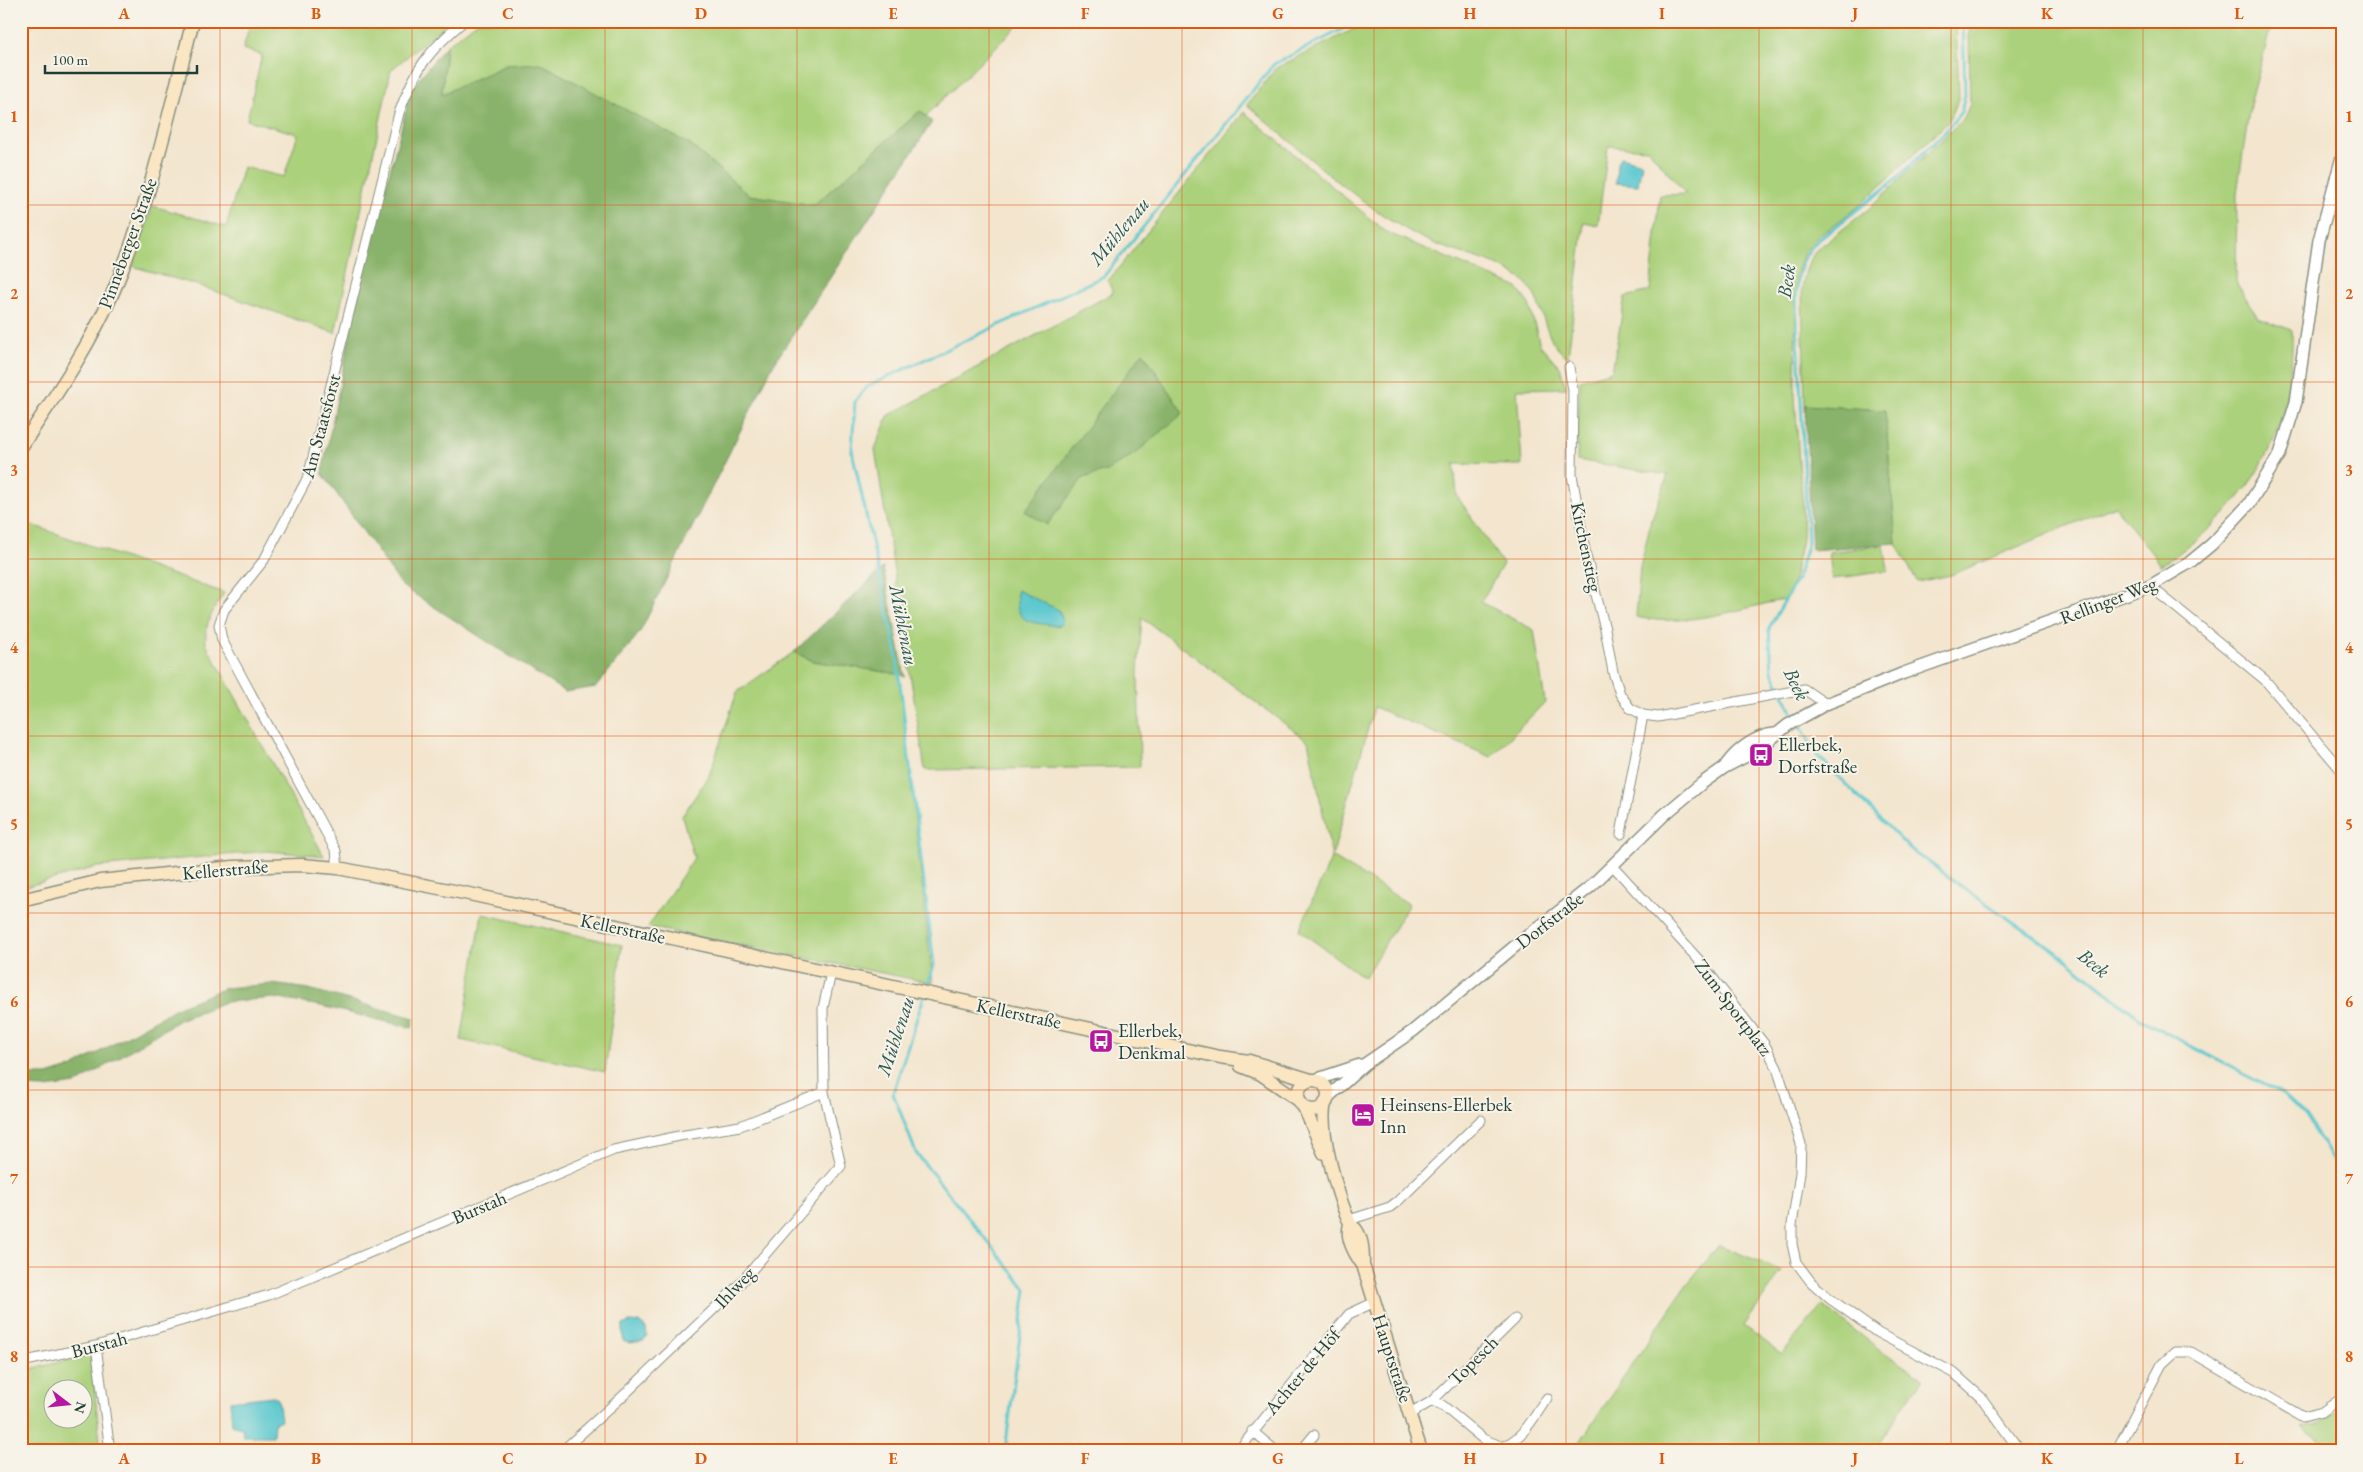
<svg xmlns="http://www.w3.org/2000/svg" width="2363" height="1472" font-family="'EB Garamond',serif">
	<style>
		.green { fill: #acd17b; stroke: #668758; fill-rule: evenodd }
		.forest { fill: #89b36b; stroke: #547850 }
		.water { fill: #5bc8cf; stroke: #3d8282 }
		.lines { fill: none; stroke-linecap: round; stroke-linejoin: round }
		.stream { stroke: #5bc8cf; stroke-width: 3 }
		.minor-casing { stroke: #899181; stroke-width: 11 }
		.tertiary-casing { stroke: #899181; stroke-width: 14 }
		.secondary-casing { stroke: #899181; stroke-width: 15 }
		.minor { stroke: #fff; stroke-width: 9 }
		.tertiary { stroke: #fff; stroke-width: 11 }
		.secondary { stroke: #fbe6c4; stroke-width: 12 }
		.grid { fill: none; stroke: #de580e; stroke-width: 1; stroke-opacity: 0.55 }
		.labels { text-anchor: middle; stroke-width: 4; stroke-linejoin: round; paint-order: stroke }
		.street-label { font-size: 19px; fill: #1f3d34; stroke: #f7f3e8 }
		.poi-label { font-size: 19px; fill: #1f3d34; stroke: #f7f3e8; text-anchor: start }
		.water-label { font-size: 20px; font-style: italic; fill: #2b5953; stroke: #f7f3e8 }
		.neatline { fill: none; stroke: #de580e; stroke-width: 2 }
		.grid-label { font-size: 16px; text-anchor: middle; font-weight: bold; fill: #de580e }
	</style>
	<rect width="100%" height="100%" fill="#f7f3e8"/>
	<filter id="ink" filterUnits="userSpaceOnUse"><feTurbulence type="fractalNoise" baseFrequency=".02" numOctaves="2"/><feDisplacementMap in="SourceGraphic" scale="10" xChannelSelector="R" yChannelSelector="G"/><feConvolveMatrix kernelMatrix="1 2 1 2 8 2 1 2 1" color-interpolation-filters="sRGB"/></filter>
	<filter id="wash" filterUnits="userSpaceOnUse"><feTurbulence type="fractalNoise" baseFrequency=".0096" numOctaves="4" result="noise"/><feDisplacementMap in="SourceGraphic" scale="20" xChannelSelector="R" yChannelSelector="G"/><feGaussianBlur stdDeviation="1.12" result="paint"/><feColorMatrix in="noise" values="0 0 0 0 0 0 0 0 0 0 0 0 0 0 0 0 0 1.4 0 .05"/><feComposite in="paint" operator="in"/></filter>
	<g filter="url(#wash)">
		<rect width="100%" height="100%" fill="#f3e5ce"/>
		<!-- green -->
		<path class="green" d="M 251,21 L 450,21 L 391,70 L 335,333 L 200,286 L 132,266 L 153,206 L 226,227 L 243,167 L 284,177 L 298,134 L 247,120 L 262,55 L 243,49 Z
			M 478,21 L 1022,21 L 926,116 L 920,111 L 814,205 L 749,195 L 689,144 L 442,94 L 446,46 Z
			M 1370,21 L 1956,21 L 1959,99 L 1949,121 L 1859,206 L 1815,239 L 1804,253 L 1796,276 L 1795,395 L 1799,464 L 1803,507 L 1802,539 L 1793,582 L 1786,599 C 1738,609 1685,628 1636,617 L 1640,568 L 1651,521 L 1668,475 L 1577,460 L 1580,380 L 1612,371 L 1625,297 L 1650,291 L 1660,195 L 1686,194 L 1648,149 L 1608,146 L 1598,225 L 1584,222 L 1568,357 C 1539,340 1547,297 1520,278 C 1491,257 1453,254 1422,238 C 1359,206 1302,150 1247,105 L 1276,68 Z
			M 1969,21 L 2277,21 L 2269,34 L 2250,105 L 2237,193 L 2236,282 L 2258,318 L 2292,330 C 2295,435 2248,510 2161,565 L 2115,506 L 1951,575 L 1917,582 L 1896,543 L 1885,410 L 1805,405 L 1802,289 L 1806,270 L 1815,251 L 1871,207 L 1964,118 L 1970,104 Z
			M 1244,112 L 1386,232 L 1516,287 L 1529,304 L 1540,345 L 1560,367 L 1566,388 L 1517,389 L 1522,465 L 1454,464 L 1457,496 L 1503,564 L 1481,602 L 1534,630 L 1545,702 L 1491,757 L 1374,707 L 1332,857 L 1409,904 L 1364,978 L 1299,930 L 1332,857 L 1308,741 L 1142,618 L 1138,671 L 1140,767 L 925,770 L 875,449 L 888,416 L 1113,293 L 1108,281 ZM 1183,413 C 1149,442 1126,465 1083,478 Z
			M 21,521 L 224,593 C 213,611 204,623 206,644 L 324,856 L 267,851 L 97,867 L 21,888 Z
			M 1884,545 L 1888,571 L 1832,579 L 1829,552 Z
			M 794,652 L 813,661 L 899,674 L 933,983 L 648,927 L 694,858 L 682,816 L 709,776 L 737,692 Z
			M 482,914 L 622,945 L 605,1072 L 461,1040 Z
			M 1719,1245 L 1782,1271 L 1744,1326 L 1782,1354 L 1822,1305 L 1879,1349 L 1923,1378 L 1873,1451 L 1582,1451 L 1579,1443 L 1685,1287 Z
			M 91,1355 L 101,1451 L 21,1451 L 21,1371 ZM 52,1390 L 82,1390 L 82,1420 L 52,1420 Z
			M 2342,1408 L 2342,1451 L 2333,1451 L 2302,1426 L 2320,1424 Z"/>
		<!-- forest -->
		<path class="forest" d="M 446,46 L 442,94 L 506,65 L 540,63 L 689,144 L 749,195 L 814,205 L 920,111 L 932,122 L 773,365 L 640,632 L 596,687 L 565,692 L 402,586 L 322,473 L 359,290 L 412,87 Z
			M 1143,352 L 1183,413 L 1136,453 L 1107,471 L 1083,478 L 1047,525 L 1025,511 Z
			M 1805,405 L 1885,410 L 1896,543 L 1812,550 Z
			M 883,568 L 905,677 L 898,674 L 813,661 L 794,652 Z
			M 272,984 L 309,989 L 414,1018 L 412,1028 L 321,1006 L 274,998 L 225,1002 L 179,1020 L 76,1084 L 45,1088 L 21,1087 L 21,1075 L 47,1075 L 73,1067 L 178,1007 L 225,988 Z"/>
		<!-- water -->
		<path class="water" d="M 1620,157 L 1642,163 L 1638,185 L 1616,183 L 1617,164 Z
			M 1017,590 L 1059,610 L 1063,621 L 1059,626 C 1031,622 1014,626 1017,590 Z
			M 630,1322 L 640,1323 L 646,1328 L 647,1336 L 644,1341 L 629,1343 L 623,1341 L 623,1325 Z
			M 273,1396 L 278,1399 L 281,1420 L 274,1423 L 273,1436 L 243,1436 L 242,1428 L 232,1424 L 230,1401 Z"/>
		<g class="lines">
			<!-- stream -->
			<path class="stream" d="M 1795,718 L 1772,672 L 1769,628 L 1797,579 L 1808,542 L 1796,301 C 1797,278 1800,259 1816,242 L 1894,181 L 1945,132 L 1961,112 L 1965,95 L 1963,21
				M 1799,723 L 1817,755 L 1908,847 L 1968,891 L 2054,950 L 2142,1020 L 2283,1095 L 2309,1120 L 2342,1175
				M 926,990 L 934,965 L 896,650 L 852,451 L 855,401 L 868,386 L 1104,276 L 1274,64 L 1359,21
				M 924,996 L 893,1093 L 916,1153 L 1026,1289 L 1005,1451"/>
		</g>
	</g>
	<g filter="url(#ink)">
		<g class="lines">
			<defs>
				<path id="minor" d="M 1569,367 L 1573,390 L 1572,475 L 1586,556 L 1605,629 L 1613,672 L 1620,694 L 1630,708 L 1643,715 L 1621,834
					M 2150,586 L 2265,680 L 2342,771
					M 1643,715 L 1658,717 L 1804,689 L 1826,704
					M 1613,866 L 1698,959 L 1765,1045 L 1777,1068 L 1801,1144 L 1800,1173 L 1792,1225 L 1792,1244 L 1796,1262 L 1811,1282 L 1829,1298 L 1878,1333 L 1954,1373 L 1981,1397 L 2020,1451
					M 338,868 L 336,851 L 222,640 L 219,625 L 224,610 L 264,560 L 308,477 L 399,113 C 415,69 428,51 464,21
					M 1349,1220 L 1390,1207 L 1398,1201 L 1481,1120
					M 96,1346 L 110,1451
					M 21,1362 L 96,1346 L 269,1295 L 614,1150 L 679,1136 L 740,1126 L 824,1092
					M 1432,1401 L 1515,1319
					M 1410,1414 L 1432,1401 L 1442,1405 L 1483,1439 L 1503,1447 C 1524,1437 1535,1416 1547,1398
					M 1252,1431 L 1276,1451
					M 562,1451 L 624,1395 L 738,1286 L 841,1166 L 824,1092 L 823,1008 L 831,973
					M 1238,1451 L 1349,1314 L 1375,1302
					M 1301,1451 L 1314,1435
					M 2116,1451 L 2162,1364 L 2175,1352 L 2191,1352 L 2303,1417 L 2322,1412 L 2342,1398"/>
				<path id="tertiary" d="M 1726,765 C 1737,750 1755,736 1774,734
					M 1315,1080 L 1360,1065
					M 1328,1097 L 1365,1064 L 1413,1031 L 1520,942 L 1590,887 L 1664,815 L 1701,784 L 1725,767 L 1756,751 L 1788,725 L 1826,704 L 1904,673 L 2150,586 L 2189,563 L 2212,544 L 2249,504 L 2280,454 L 2296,402 L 2319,240 L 2342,157"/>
				<path id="secondary" d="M 21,447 C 55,396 90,346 114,290 C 150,204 169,111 193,21
					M 21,900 L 100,881 L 233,867 L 302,865 L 338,868 L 474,895 L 1220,1057 L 1249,1061 L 1311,1080
					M 1241,1066 L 1261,1074 L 1300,1101
					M1298 1095a15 15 0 1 1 30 0a15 15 0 1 1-30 0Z
					M 1325,1103 C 1318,1129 1338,1198 1350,1223 C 1351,1226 1355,1227 1357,1231 C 1363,1241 1363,1254 1363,1265 L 1421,1451
					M 1304,1107 L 1324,1153
					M 1350,1225 C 1345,1238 1355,1254 1363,1265"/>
			</defs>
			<!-- minor casing -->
			<use href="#minor" class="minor-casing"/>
			<!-- tertiary casing -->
			<use href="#tertiary" class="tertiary-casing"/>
			<!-- secondary casing -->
			<use href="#secondary" class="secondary-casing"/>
			<!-- minor -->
			<use href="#minor" class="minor"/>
			<!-- tertiary -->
			<use href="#tertiary" class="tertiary"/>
			<!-- secondary -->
			<use href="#secondary" class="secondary"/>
		</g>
	</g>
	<!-- grid -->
	<path class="grid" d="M 220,21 L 220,1451M 412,21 L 412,1451M 605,21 L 605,1451M 797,21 L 797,1451M 989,21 L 989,1451M 1182,21 L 1182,1451M 1374,21 L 1374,1451M 1566,21 L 1566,1451M 1759,21 L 1759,1451M 1951,21 L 1951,1451M 2143,21 L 2143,1451M 21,205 L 2342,205M 21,382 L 2342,382M 21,559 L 2342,559M 21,736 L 2342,736M 21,913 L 2342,913M 21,1090 L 2342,1090M 21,1267 L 2342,1267"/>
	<!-- icons -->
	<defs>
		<symbol id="bus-square" viewBox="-11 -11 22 22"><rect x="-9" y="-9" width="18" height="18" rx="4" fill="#b5179e" stroke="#f7f3e8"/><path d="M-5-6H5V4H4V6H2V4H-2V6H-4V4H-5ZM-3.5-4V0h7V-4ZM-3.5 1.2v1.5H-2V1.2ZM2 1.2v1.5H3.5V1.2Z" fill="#fff"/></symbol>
		<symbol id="hotel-square" viewBox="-11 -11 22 22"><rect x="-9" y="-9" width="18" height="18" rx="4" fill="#b5179e" stroke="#f7f3e8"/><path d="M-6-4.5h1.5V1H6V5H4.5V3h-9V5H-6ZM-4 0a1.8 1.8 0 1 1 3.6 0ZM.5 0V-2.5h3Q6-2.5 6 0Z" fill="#fff"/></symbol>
	</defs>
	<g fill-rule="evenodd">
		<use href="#bus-square" x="1747" y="741" width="28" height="28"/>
		<use href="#bus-square" x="1087" y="1027" width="28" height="28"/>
		<use href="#hotel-square" x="1349" y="1101" width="28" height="28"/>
	</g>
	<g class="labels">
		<!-- street labels -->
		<g class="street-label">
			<text transform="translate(127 243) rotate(-70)" y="7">Pinneberger Straße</text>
			<text transform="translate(320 426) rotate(-75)" y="7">Am Staatsforst</text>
			<text transform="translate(1587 547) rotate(78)" y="7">Kirchenstieg</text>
			<text transform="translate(2108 600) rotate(-21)" y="7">Rellinger Weg</text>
			<text transform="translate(225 869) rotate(-5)" y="7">Kellerstraße</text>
			<text transform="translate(1549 920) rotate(-38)" y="7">Dorfstraße</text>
			<text transform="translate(623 928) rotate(12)" y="7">Kellerstraße</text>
			<text transform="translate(1734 1007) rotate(53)" y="7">Zum Sportplatz</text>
			<text transform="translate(1019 1013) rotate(12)" y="7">Kellerstraße</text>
			<text transform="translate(479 1207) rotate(-23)" y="7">Burstah</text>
			<text transform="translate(734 1287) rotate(-47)" y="7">Ihlweg</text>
			<text transform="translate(99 1344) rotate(-15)" y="7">Burstah</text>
			<text transform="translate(1393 1358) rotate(72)" y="7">Hauptstraße</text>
			<text transform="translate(1473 1360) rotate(-45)" y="7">Topesch</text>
			<text transform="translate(1302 1371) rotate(-50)" y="7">Achter de Höf</text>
		</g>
		<!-- poi labels -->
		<g class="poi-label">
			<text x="1778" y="751">Ellerbek,<tspan x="1778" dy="22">Dorfstraße</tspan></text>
			<text x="1118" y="1037">Ellerbek,<tspan x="1118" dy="22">Denkmal</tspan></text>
			<text x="1380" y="1111">Heinsens-Ellerbek<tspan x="1380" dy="22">Inn</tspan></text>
		</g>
		<!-- water labels -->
		<g class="water-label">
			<text transform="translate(1119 231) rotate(-50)" y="7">Mühlenau</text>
			<text transform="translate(1786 281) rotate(-82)" y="7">Beek</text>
			<text transform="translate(904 625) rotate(79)" y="7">Mühlenau</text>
			<text transform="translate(1797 684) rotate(64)" y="7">Beek</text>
			<text transform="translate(2094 963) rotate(39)" y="7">Beek</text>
			<text transform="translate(895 1036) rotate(-72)" y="7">Mühlenau</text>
		</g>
	</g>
	<!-- margin -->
	<rect width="2363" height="1472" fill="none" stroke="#f7f3e8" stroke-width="55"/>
	<!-- north arrow -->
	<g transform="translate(68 1404) rotate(106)"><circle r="24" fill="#f7f3e8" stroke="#a1aaa0"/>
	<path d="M0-4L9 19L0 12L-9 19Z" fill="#b5179e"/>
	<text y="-8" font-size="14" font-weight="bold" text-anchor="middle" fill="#1f3d34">N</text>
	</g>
	<!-- scale -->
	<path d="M45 65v8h152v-8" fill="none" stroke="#1f3d34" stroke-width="2.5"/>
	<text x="52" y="65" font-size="15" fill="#1f3d34" stroke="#f7f3e8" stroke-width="4" paint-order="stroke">100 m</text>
	<rect x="28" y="28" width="2308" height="1416" class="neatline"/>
	<g class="grid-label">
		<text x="124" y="19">A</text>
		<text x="316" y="19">B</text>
		<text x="508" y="19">C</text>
		<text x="701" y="19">D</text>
		<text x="893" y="19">E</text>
		<text x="1085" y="19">F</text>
		<text x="1278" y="19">G</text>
		<text x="1470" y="19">H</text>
		<text x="1662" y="19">I</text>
		<text x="1855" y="19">J</text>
		<text x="2047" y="19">K</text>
		<text x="2239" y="19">L</text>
		<text x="14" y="122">1</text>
		<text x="2349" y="122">1</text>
		<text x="14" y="299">2</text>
		<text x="2349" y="299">2</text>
		<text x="14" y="476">3</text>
		<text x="2349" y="476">3</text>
		<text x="14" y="653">4</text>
		<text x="2349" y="653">4</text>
		<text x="14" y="830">5</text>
		<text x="2349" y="830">5</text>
		<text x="14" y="1007">6</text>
		<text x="2349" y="1007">6</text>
		<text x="14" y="1184">7</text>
		<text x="2349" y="1184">7</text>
		<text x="14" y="1362">8</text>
		<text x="2349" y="1362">8</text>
		<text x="124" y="1464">A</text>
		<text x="316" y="1464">B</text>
		<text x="508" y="1464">C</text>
		<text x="701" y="1464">D</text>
		<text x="893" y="1464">E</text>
		<text x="1085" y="1464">F</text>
		<text x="1278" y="1464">G</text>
		<text x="1470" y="1464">H</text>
		<text x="1662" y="1464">I</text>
		<text x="1855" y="1464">J</text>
		<text x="2047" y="1464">K</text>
		<text x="2239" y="1464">L</text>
	</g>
</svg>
